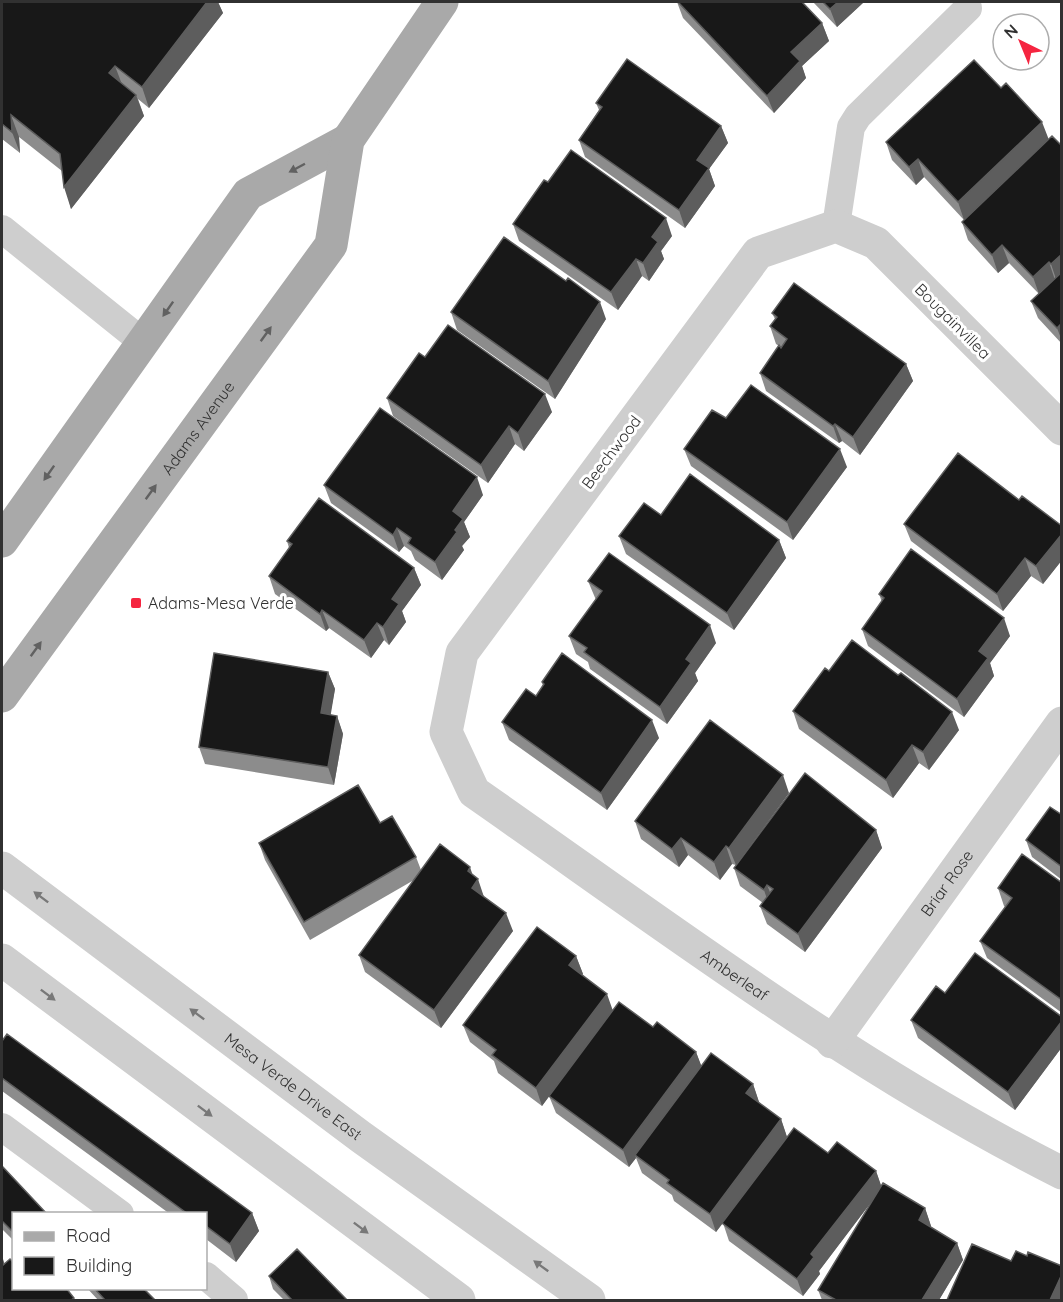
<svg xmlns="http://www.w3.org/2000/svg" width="1063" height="1302" font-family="Quicksand,sans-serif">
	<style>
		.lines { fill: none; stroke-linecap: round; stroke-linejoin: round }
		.service { stroke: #cecece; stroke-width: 28 }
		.minor { stroke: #cecece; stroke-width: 33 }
		.tertiary { stroke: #cecece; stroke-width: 33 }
		.primary { stroke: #a9a9a9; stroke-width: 33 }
		.wall { fill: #8c8c8c }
		.shaded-wall { fill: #5d5d5d }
		.building { fill: #181818; stroke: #5d5d5d; stroke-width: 1.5 }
		.oneway { fill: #616161 }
		.oneway2 { fill: #787878 }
		.poi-dot { fill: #f52540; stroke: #fff; stroke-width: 2 }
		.labels { text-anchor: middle; stroke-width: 6; stroke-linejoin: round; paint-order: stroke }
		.street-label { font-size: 16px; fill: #313131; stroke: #fff }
		.poi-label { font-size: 16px; fill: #313131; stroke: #fff; text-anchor: start }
	</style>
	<rect width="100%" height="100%" fill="#fff"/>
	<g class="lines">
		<!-- service -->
		<path class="service" d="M 836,226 L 851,127 L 858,116 L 968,8
			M 2,229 L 144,343
			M 2,1127 L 120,1214
			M 206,1276 L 234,1300"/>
		<!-- minor -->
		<g class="minor">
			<path id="s1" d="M 1062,429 L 876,243 L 836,226 L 758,253 L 462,653 L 446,732 L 474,792 C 665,925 853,1068 1062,1173"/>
			<path id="s2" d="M 832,1042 L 1062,723"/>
		</g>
		<!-- tertiary -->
		<g class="tertiary">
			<path id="s3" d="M 2,868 L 361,1137 L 589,1300"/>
			<path d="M 2,960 L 459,1300"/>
		</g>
		<!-- primary -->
		<g class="primary">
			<path d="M 2,541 L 248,194 L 348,140"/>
			<path id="s4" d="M 2,696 L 331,245 L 348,140 L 442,2"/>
		</g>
	</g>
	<!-- wall -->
	<path class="wall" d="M 2,2 L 218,2 L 223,13 L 149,108 L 138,99 L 144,116 L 71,209 L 62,171 L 19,137 L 20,153 L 2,139 Z
		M 677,2 L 802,2 L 822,23 L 829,41 L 802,66 L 806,78 L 774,113 L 683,18 Z
		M 813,2 L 864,2 L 837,27 Z
		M 596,103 L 721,126 L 728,143 L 709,169 L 715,186 L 685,228 L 585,157 L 579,140 L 599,110 Z
		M 1049,139 L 1062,146 L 1062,344 L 1038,318 L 1031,301 L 1039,294 L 1009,263 L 998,273 L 968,240 L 962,222 L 964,220 L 924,177 L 916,185 L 892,160 L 886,142 Z
		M 548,182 L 672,236 L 661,251 L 664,259 L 649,281 L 642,276 L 618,310 L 519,241 L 513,224 Z
		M 451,312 L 606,319 L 555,399 L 457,330 Z
		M 772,313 L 906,364 L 913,381 L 860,455 L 842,441 L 839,443 L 766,391 L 760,373 L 779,346 L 776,344 L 770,326 L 775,319 Z
		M 425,357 L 552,412 L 524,451 L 515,444 L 488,483 L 393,416 L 387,398 Z
		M 726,418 L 847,467 L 793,540 L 691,466 L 684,449 Z
		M 324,485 L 483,495 L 464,522 L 470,537 L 462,546 L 464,550 L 442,580 L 415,560 L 411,551 L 404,546 L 399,552 L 331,503 Z
		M 1019,500 L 1062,526 L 1062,560 L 1043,584 L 1031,576 L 1003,611 L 911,541 L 904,524 Z
		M 661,515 L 779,540 L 786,558 L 734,630 L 626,554 L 619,536 Z
		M 287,541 L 414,568 L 421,585 L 402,611 L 406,622 L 389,645 L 384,640 L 371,658 L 329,628 L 326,631 L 275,594 L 269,576 L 289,548 Z
		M 588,581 L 716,643 L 695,673 L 698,681 L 667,724 L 590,669 L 588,662 L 576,654 L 569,636 L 596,600 Z
		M 879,594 L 1010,636 L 990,663 L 994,676 L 964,717 L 868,646 L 862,629 L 882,602 Z
		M 829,671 L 959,730 L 929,770 L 919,763 L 893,798 L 799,729 L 793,711 Z
		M 328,672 L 335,689 L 330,715 L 337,716 L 343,734 L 334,785 L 205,764 L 199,747 Z
		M 542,682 L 659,738 L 607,810 L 509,740 L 502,722 L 536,696 L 543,686 Z
		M 789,793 L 736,865 L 732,864 L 720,880 L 688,855 L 679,867 L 641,839 L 635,821 Z
		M 1062,815 L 1062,880 L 1032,857 L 1026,840 Z
		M 380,823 L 416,857 L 421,870 L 473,875 L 484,897 L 513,931 L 441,1028 L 365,972 L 359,955 L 414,880 L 310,940 L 265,860 L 259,843 Z
		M 876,830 L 882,848 L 805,952 L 767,924 L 760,906 L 763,903 L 740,886 L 734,868 Z
		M 1062,883 L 1062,1013 L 987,958 L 980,941 L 1005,907 L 1004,906 L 998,888 Z
		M 576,956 L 583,974 L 582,974 L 613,1010 L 653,1027 L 696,1052 L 701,1066 L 753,1084 L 759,1102 L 759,1103 L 781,1119 L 787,1137 L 828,1153 L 876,1171 L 881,1186 L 925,1208 L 931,1226 L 931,1227 L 957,1243 L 963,1260 L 939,1300 L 822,1300 L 818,1290 L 872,1201 L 819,1271 L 820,1274 L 803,1296 L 729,1241 L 723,1223 L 716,1232 L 674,1201 L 672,1195 L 642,1173 L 636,1158 L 629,1167 L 556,1113 L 549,1096 L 542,1106 L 498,1073 L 494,1061 L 470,1042 L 463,1025 Z
		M 945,993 L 1062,1017 L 1062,1047 L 1015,1110 L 918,1038 L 911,1020 Z
		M 2,1041 L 252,1213 L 259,1231 L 236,1262 L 206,1239 L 206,1214 L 170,1214 L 2,1091 Z
		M 2,1166 L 14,1214 L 14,1241 L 2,1229 Z
		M 269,1276 L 347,1300 L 284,1300 L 273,1289 Z
		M 87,1288 L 143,1288 L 155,1300 L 98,1300 Z"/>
	<!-- shaded-wall -->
	<path class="shaded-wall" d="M 207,2 L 218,2 L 223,13 L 149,108 L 142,87 Z
		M 838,2 L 864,2 L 837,27 L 830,9 Z
		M 822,23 L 829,41 L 802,66 L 806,78 L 774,113 L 767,96 L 791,52 Z
		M 115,66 L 123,87 L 109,73 Z
		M 136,95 L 144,116 L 71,209 L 64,187 Z
		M 11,115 L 19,137 L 20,153 L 12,132 Z
		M 1042,122 L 1049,140 L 964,220 L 958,202 Z
		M 721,126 L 728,143 L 709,169 L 715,186 L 685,228 L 679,210 L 697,160 Z
		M 918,159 L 924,177 L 916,185 L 909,167 Z
		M 666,218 L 672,236 L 661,251 L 664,259 L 649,281 L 643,263 L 652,237 Z
		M 1002,245 L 1009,263 L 998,273 L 992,255 Z
		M 1062,254 L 1062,278 L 1057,282 L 1051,264 Z
		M 636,259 L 642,276 L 618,310 L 611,292 Z
		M 1049,262 L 1055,280 L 1039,294 L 1033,277 Z
		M 600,302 L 606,319 L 555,399 L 548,381 Z
		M 1060,325 L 1062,327 L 1062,341 L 1057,328 Z
		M 906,364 L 913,381 L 860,455 L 853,437 Z
		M 545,394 L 552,412 L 524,451 L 518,433 Z
		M 835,424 L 842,441 L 839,443 L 833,426 Z
		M 509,426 L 515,444 L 488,483 L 481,465 Z
		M 840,449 L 847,467 L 793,540 L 787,522 Z
		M 477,477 L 483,495 L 464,522 L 470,537 L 462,546 L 464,550 L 442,580 L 435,562 L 455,530 L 453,511 Z
		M 397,528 L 404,546 L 399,552 L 393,535 Z
		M 1062,534 L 1062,560 L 1043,584 L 1036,566 Z
		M 779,540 L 786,558 L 734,630 L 727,613 Z
		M 1025,558 L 1031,576 L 1003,611 L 997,594 Z
		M 414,568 L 421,585 L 402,611 L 406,622 L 389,645 L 383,627 L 392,599 Z
		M 322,610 L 329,628 L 326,631 L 320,614 Z
		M 1004,618 L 1010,636 L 990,663 L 994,676 L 964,717 L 957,699 L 979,651 Z
		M 377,623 L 384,640 L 371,658 L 364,640 Z
		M 710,625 L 716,643 L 695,673 L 698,681 L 667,724 L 660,707 L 686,659 Z
		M 328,672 L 335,689 L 328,731 L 321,713 Z
		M 952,712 L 959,730 L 929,770 L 923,752 Z
		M 337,716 L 343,734 L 334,785 L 328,767 Z
		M 652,720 L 659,738 L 607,810 L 601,793 Z
		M 912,745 L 919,763 L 893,798 L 886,780 Z
		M 783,775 L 789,793 L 736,865 L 729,848 Z
		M 876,830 L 882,848 L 805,952 L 798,934 Z
		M 681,838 L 688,855 L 679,867 L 672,849 Z
		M 726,846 L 732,864 L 720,880 L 714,862 Z
		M 470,867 L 475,882 L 478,879 L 484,897 L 472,888 L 468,871 Z
		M 767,885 L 774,902 L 770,908 L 764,890 Z
		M 506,913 L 513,931 L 441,1028 L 434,1010 Z
		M 576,956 L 583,974 L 576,982 L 569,965 Z
		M 607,994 L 613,1011 L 542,1106 L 536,1088 Z
		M 1062,1021 L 1062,1047 L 1015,1110 L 1008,1092 Z
		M 696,1052 L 703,1070 L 635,1155 L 636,1158 L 629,1167 L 623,1150 Z
		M 753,1084 L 759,1102 L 753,1111 L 746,1093 Z
		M 781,1119 L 787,1137 L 716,1232 L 710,1214 Z
		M 876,1171 L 882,1188 L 819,1271 L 820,1274 L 803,1296 L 797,1279 L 811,1254 Z
		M 925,1208 L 931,1226 L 925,1237 L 919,1220 Z
		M 252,1213 L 259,1231 L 236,1262 L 230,1244 Z
		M 957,1243 L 963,1260 L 939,1300 L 922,1300 Z
		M 2,1256 L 7,1271 L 2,1276 Z
		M 1062,1274 L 1062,1300 L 1050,1300 Z"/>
	<!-- building -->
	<path class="building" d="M 2,2 L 207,2 L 142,87 L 115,66 L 109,73 L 136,95 L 64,187 L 60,154 L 11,115 L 12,132 L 2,124 Z
		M 678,2 L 802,2 L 822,23 L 791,52 L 800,61 L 767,96 Z
		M 823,2 L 838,2 L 830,9 Z
		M 627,59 L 721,126 L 697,160 L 709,168 L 679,210 L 579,140 L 602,107 L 596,103 Z
		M 974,60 L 1001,88 L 1006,83 L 1042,122 L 958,202 L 918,159 L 909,167 L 886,142 Z
		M 1052,136 L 1062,146 L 1062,254 L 1051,264 L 1049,262 L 1033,277 L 1002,245 L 992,255 L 962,222 Z
		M 571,150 L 666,218 L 652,237 L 658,242 L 643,263 L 636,259 L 611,292 L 513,224 L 544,180 L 548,182 Z
		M 504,237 L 566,281 L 568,278 L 600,302 L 548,381 L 451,312 Z
		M 1062,272 L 1062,326 L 1060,325 L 1057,328 L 1031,301 Z
		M 794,283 L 906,364 L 853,437 L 835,424 L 833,426 L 760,373 L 779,345 L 781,348 L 787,339 L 770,326 L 777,317 L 772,313 Z
		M 448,325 L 545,394 L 518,433 L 509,426 L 481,465 L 387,398 L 419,353 L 425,357 Z
		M 751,385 L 840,449 L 787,522 L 684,449 L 712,410 L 726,418 Z
		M 380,408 L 477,477 L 453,511 L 463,519 L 455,530 L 457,532 L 435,562 L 408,543 L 411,538 L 397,528 L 393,535 L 324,485 Z
		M 958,453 L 1019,500 L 1022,496 L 1062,526 L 1062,534 L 1036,566 L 1025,558 L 997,594 L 904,524 Z
		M 690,474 L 779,540 L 727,613 L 619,536 L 644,503 L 661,515 Z
		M 319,498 L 414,568 L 392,599 L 399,604 L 383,627 L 377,623 L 364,640 L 322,610 L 320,614 L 269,576 L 292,544 L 287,541 Z
		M 911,549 L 1004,618 L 979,651 L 988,658 L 957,699 L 862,629 L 884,598 L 879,594 Z
		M 609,553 L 710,625 L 686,659 L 691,663 L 660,707 L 584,652 L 587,648 L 569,636 L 602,591 L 588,581 Z
		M 852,640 L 898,675 L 901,673 L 952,712 L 923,752 L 912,745 L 886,780 L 793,711 L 825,668 L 829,671 Z
		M 214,653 L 328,672 L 321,713 L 337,716 L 328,767 L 199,747 Z
		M 562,653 L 652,720 L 601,793 L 502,722 L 526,689 L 536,696 L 544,684 L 542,682 Z
		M 710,720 L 783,775 L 729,848 L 726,846 L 714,862 L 681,838 L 672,849 L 635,821 Z
		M 805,773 L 876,830 L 798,934 L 760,906 L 773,889 L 767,885 L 764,890 L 734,868 Z
		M 358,785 L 380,823 L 392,816 L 416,857 L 304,922 L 259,843 Z
		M 1050,807 L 1062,815 L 1062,867 L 1026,840 Z
		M 440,844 L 470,867 L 468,871 L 478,879 L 472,888 L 506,913 L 434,1010 L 359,955 Z
		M 1022,854 L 1062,883 L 1062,1000 L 980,941 L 1012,898 L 998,888 Z
		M 537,927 L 576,956 L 569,965 L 607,994 L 536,1088 L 492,1055 L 496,1050 L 463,1025 Z
		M 975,953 L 1062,1017 L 1062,1021 L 1008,1092 L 911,1020 L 936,986 L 945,993 Z
		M 619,1002 L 653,1027 L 657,1022 L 696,1052 L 623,1150 L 549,1096 Z
		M 7,1034 L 252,1213 L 230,1244 L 206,1226 L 206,1214 L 188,1214 L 2,1078 L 2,1041 Z
		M 711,1053 L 753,1084 L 746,1093 L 781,1119 L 710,1214 L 667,1183 L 669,1180 L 635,1155 Z
		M 794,1128 L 828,1153 L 837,1142 L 876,1171 L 811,1254 L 814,1257 L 797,1279 L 722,1223 Z
		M 2,1166 L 47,1214 L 14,1214 L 14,1233 L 2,1221 Z
		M 883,1183 L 925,1208 L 919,1220 L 957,1243 L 922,1300 L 836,1300 L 818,1290 Z
		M 972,1244 L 1011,1261 L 1016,1251 L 1027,1256 L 1028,1252 L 1062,1266 L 1062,1274 L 1050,1300 L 947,1300 Z
		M 297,1249 L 347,1300 L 292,1300 L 269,1276 Z
		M 10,1259 L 14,1263 L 14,1288 L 66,1288 L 74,1298 L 71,1300 L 2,1300 L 2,1266 Z
		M 94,1288 L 143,1288 L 155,1300 L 105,1300 Z"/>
	<!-- one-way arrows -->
	<defs><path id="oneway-solid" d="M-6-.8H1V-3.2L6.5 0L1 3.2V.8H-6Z" transform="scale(1.5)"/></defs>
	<g class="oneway">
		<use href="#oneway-solid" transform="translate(297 168) rotate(152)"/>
		<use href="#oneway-solid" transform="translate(168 309) rotate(125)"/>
		<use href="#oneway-solid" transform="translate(266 334) rotate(-54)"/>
		<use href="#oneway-solid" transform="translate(49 473) rotate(125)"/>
		<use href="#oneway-solid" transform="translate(151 492) rotate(-54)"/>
		<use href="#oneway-solid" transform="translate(36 649) rotate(-54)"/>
	</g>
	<g class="oneway2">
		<use href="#oneway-solid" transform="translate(41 897) rotate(-143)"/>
		<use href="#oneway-solid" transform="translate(48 995) rotate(37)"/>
		<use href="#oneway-solid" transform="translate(197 1014) rotate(-143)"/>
		<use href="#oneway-solid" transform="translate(205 1111) rotate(37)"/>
		<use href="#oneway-solid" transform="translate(361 1228) rotate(37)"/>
		<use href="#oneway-solid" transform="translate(541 1266) rotate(-144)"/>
	</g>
	<!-- markers -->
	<rect class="poi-dot" x="130" y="597" width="12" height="12" rx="3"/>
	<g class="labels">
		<!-- street labels -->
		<g class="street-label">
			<text transform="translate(953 321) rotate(45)" y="6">Bougainvillea</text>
			<text dy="6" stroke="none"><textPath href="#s4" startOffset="332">Adams Avenue</textPath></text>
			<text transform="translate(611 452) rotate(-53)" y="6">Beechwood</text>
			<text dy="6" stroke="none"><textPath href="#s2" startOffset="196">Briar Rose</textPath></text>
			<text dy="6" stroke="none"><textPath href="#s1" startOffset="1352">Amberleaf</textPath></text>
			<text dy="6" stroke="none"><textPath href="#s3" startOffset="364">Mesa Verde Drive East</textPath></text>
		</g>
		<!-- poi labels -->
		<g class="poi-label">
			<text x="148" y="609">Adams-Mesa Verde</text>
		</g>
	</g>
	<!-- border -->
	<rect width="1063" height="1302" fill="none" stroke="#313131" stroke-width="6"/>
	<!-- legend -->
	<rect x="12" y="1212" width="195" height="78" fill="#ffffff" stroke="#adadad" stroke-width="1.5"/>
	<rect x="24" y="1232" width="30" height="9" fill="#a9a9a9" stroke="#adadad" stroke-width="1.5"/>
	<text x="66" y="1242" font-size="18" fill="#313131">Road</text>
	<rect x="24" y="1257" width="30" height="18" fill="#181818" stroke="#adadad" stroke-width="1.5"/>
	<text x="66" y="1272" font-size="18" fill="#313131">Building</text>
	<!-- north arrow -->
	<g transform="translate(1021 42) rotate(317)"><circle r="28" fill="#ffffff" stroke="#adadad" stroke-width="1.5"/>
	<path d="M0-4.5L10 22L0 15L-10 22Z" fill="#f52540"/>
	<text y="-9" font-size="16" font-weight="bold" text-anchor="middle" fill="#313131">N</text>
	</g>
</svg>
